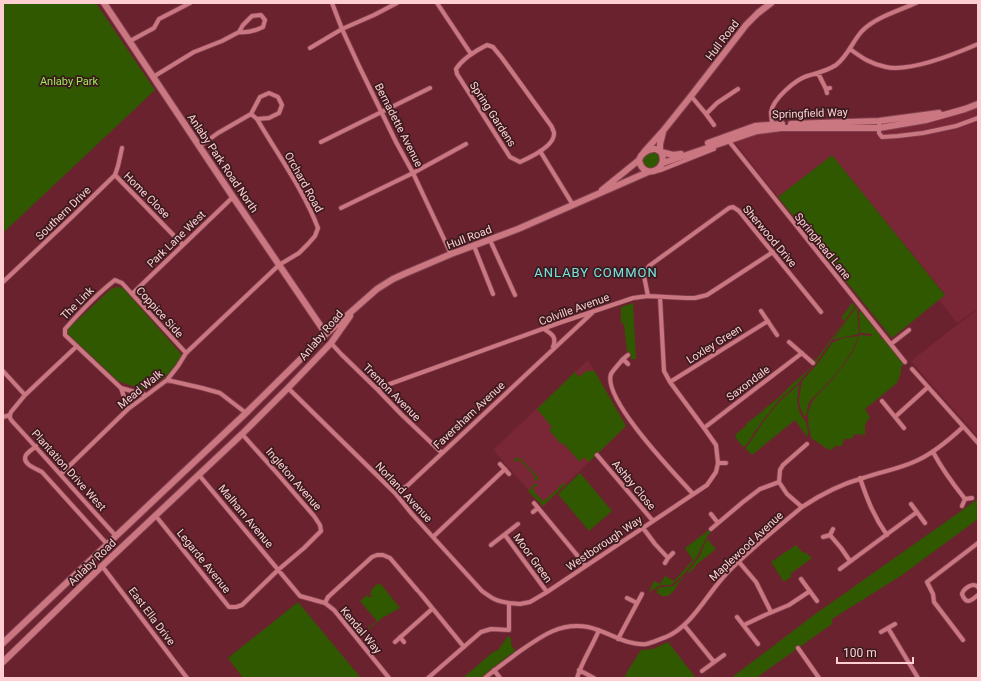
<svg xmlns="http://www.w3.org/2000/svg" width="981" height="681" font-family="Roboto,sans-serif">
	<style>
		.built { fill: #792736 }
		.green { fill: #305800 }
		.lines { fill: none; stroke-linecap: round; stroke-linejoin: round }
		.street-casing { stroke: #81404f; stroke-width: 5.5 }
		.secondary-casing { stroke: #81404f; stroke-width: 8 }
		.street { stroke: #cb7781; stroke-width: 4 }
		.secondary { stroke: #cb7781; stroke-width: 6 }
		.labels { text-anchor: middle; stroke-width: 3.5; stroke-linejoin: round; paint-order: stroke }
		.street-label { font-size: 11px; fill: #fdcfd3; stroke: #3b1a1e }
		.park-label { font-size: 11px; fill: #9dec5b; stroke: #3b1a1e }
		.quarter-label { font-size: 13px; letter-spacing: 1px; fill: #77e3e0; stroke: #3b1a1e }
	</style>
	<rect width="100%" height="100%" fill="#6b222f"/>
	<!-- built -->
	<path class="built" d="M 978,103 L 978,308 L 957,323 L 939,300 L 945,294 L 832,155 L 778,197 L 731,137 L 775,125 L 868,126 L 884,125 L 942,113 Z
		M 978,309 L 978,437 L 911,361 Z
		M 588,360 L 626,426 L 543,506 L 493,450 Z"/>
	<!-- green -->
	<path class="green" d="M 3,3 L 96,3 L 155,90 L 3,233 Z
		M 654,151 L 660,155 C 660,164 658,165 650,169 L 643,167 L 642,160 L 647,153 Z
		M 832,155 L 945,295 L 892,338 L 778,197 Z
		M 116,287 L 123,288 L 182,355 C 171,375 163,379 145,390 L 118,381 L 68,334 L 68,329 L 110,290 Z
		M 633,303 L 636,359 L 631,359 L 631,355 L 627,351 L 624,324 L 621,323 L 621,307 Z
		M 852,303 L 855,306 L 816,363 L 813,361 L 815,359 L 816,360 L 845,320 L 841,318 Z
		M 856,307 L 859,309 L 857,310 L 859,334 L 840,338 L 833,340 Z
		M 861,311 L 880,335 L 880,338 L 885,339 L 904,362 L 901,368 L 901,373 L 897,383 L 865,409 L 870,417 L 865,425 L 865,435 L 855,434 L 851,439 L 845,439 L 843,441 L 842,446 L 835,446 L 833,449 L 829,450 L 811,438 L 808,422 L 809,419 L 808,418 C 808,401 819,394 830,382 C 842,368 855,353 859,335 L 872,336 L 872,334 L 860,333 L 859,312 Z
		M 858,336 C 851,361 828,383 810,401 L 808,405 L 806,417 L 803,414 L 800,407 L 799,400 L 802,381 L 819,362 L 832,343 L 843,338 Z
		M 811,362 L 814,364 L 798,383 L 778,401 L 755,431 L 748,443 L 743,447 L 735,437 L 737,433 L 746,426 L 746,424 L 764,410 L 764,409 C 773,403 781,396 788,388 C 796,380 805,374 812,366 L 810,364 Z
		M 594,370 L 626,426 L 589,462 L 584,457 L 580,462 L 563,443 L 561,444 L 549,430 L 552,427 L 537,409 L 576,371 L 577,375 L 579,377 L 586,371 L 593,371 Z
		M 799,384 L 797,402 L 800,414 L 806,422 L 808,432 L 807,437 L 795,420 L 752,455 L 745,448 L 749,444 L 759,428 L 770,413 L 779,402 Z
		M 520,458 L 539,478 L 535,481 L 534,479 L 536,477 L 519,459 L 516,462 L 513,459 Z
		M 580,473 L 612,511 L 589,531 L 558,494 Z
		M 536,483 L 538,485 L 533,488 L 533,490 L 535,492 L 534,493 L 536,494 L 537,494 L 539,497 L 543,501 L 548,498 L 556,490 L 557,490 L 558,489 L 558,488 L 561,485 L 562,485 L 564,483 L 566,484 L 543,506 L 528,491 Z
		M 978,499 L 978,519 L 902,575 L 832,619 L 832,624 L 756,678 L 731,678 L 814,615 Z
		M 709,530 L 711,532 L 708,535 L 695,560 L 684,574 L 671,585 L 661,585 L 649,592 L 654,581 L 660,584 L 665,576 L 674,581 L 693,560 L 685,548 Z
		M 707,539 L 716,549 L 696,565 L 696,566 L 693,569 L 693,570 L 686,574 L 699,557 Z
		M 796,545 L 803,553 L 805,552 L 812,558 L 790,574 L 792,576 L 784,582 L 771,562 Z
		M 684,576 L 674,590 L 674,591 L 668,596 L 662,596 L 657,593 L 657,589 L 661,587 L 673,586 Z
		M 380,583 L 400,608 L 382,618 L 361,635 L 360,634 L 377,621 L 360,601 L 367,595 L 369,597 L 372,597 L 370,593 L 372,591 L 371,590 L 377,584 L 378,585 Z
		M 298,602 L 361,678 L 243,678 L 228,658 Z
		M 508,636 L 511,638 L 511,644 L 515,651 L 480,678 L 463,678 L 493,652 L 498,650 Z
		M 668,642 L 696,678 L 624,678 L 630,667 L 641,650 L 653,649 Z"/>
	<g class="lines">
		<defs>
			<path id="street" d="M 332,3 L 342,29 L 359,66 L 396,142 L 413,173 L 451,254
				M 437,3 L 471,54
				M 130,41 L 154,28 L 159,19 L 190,3
				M 487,45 L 493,47 L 502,58 L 552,127 C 552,129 554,131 554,133 C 555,146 529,158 520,162 L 510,157 L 457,74 L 456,69 C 463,58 475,51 487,45 Z
				M 310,48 L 342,29 L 374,15 L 397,3
				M 850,49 C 862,58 871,64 886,67 C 910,72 955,54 978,44
				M 818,73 L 826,89
				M 153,77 L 194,52 L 222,41 L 239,32 L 243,25 L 252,16 L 261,15 L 265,20 L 263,27 C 255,31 248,33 239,32
				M 827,93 L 826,89 L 830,88
				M 691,96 L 706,114 L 714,125
				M 706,114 L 717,103 L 738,89
				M 879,121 L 879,133 L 882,137 L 898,136 L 923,133 L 956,126 L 978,118
				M 772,124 C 772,121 771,116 771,112 C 773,99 795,80 807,76 C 817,73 827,71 836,65 C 848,56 852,42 862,31 C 876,17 898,11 916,3
				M 728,140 L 905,362
				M 321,142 L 430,88
				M 200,146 L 218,133 L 251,114 L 257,119 L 269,118 L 279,113 L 282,105 L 278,97 L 269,93 L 260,97 L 251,114
				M 540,151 L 573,205
				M 656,171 L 661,170 L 714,149
				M 115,175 L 183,245
				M 341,208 L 413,173 L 466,144
				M 490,240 L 515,295
				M 474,246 L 493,294
				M 3,282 L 73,216 L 115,175 L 118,166 L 122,148
				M 132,294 L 233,197
				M 648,296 L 644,276 L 649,266 L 729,208 L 733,207 L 739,211 L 821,312
				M 761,311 L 777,335
				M 544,329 C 552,334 557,337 553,347
				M 789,342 L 813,363
				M 331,343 L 341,354 L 378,390 L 401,414 L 442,453
				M 891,344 L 909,330
				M 628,355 L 623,359 L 628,364
				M 623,359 C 620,363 613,370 611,374 C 602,399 676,475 693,494
				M 912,369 L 978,443
				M 3,371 L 25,395
				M 167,380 L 202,388 L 220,393 L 246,413
				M 670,382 L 768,321
				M 121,388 L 146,395
				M 288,388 L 395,493 L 412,514 L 482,591 C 493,599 496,601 509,603
				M 378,390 L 387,385 L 559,323 L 633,298 L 648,296 L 686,298 L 695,298 L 707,295 L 773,252
				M 882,401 L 904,428
				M 128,409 L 121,388 L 65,335 L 65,329 C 80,312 97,294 115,280 L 122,283 L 186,353
				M 10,415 L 10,418 L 12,421 C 47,459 81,498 116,536
				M 3,417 L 10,415 L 11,412 L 25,395 L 77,346
				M 895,417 L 928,387
				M 704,428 L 802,353
				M 36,446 C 33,449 28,452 26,455 C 21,464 37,469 42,472 L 107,544
				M 933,452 C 942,469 953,484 965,499
				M 597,455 L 653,521
				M 718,463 L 726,463
				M 500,464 L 509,474
				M 61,474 L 128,409 L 167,380 L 178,366 L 186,353 L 279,265 L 299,253 L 308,244 L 315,236 L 318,228 C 303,189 278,155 257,119
				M 199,475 L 300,596 L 325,603 L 334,610 L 389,678
				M 860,478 C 867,499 874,517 887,535
				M 395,493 L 407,486 L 592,313
				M 534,503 L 586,566
				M 911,504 L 925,523
				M 962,506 L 965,499 L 972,498
				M 802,507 L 787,494 L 779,482 L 780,470 L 783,465 L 807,444
				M 533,512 L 538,508
				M 711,514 L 718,523
				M 155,515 L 229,607 L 236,607 L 242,605 L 278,570 L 304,548 L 321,531 L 320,525 L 314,516 L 276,472 L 242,434
				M 643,528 L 655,544 L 668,558
				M 711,529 L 743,502 L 760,489 L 779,482
				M 505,535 L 547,592
				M 830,535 L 841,548 L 850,561
				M 433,537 L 505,469
				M 823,537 L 830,535 L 833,529
				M 491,545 L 518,524
				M 739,562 L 756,582 L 771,612
				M 665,563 L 668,558 L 673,553
				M 102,566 L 187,678
				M 840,569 L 917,512
				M 801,579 L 817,601
				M 978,587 C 973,582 964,588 962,594 C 966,605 971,601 978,595
				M 420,593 L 464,647
				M 627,598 L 637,603
				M 325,603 L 328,597 L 372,557 L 377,555 L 383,555 L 390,558 L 418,591
				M 737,617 L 758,644
				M 684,625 L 714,662
				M 744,625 L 765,615 L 789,605 L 810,591
				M 888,628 L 918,678
				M 881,632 L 895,624
				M 400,637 L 404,642
				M 618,639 L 642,594
				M 963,640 L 934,602 L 933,594 L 927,582 L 978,543
				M 395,642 L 432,609
				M 798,648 L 819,678
				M 494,670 L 500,678
				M 579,670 L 594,678
				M 702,671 L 724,655
				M 428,678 L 481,632 L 491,629 L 509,630 L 509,603 L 520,604 L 530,602 L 547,592 L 707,485 L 716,472 L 718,463 L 716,445 L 704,428 L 670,382 L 664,371 L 660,297
				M 485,678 C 495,669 506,662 516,654 C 539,638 558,622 588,627 C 608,631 625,646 646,644 C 652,643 660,639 666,637 C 692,626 707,594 726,574 C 749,550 776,529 802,507 C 820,495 841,484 863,478 C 880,472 899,469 916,461 C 934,453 949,440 963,427
				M 577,678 C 582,661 592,647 599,630"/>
			<path id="secondary" d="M 104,3 L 233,197 L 326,334
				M 791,124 L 879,121 L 939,113
				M 708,143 L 755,126 L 782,124
				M 653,149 L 656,149 L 661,152 C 670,170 643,181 639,160 C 641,154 646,150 653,149 Z
				M 660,151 L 660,144 L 663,132
				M 644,152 L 663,131 L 691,96 L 746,25 L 758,13 L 771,3
				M 661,152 L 673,155 L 681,154
				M 663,163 L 757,131 L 781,128 L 879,128 L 926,120 L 965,109 L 978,104
				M 602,190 L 639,160
				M 3,643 L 246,413 L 326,334 L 377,289 L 393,279 L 404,274 L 451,254 L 518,229 L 648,172
				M 3,662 L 102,566 L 242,434 L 288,388 L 331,343 L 350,316"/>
		</defs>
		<!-- street casing -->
		<use href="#street" class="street-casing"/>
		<!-- secondary casing -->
		<use href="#secondary" class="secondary-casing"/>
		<!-- street -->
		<use href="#street" class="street"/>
		<!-- secondary -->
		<use href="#secondary" class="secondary"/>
	</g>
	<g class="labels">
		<!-- street labels -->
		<g class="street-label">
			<text transform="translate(722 40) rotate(-53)" y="4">Hull Road</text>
			<text transform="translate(810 113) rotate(-2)" y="4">Springfield Way</text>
			<text transform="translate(493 114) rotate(57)" y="4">Spring Gardens</text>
			<text transform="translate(399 125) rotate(63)" y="4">Bernadette Avenue</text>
			<text transform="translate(223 163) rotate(56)" y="4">Anlaby Park Road North</text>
			<text transform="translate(304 182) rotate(61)" y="4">Orchard Road</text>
			<text transform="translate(147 195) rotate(45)" y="4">Home Close</text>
			<text transform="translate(63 213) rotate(-44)" y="4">Southern Drive</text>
			<text transform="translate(770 236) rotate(50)" y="4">Sherwood Drive</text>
			<text transform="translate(469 237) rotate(-21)" y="4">Hull Road</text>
			<text transform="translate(176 239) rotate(-44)" y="4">Park Lane West</text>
			<text transform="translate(823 246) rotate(51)" y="4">Springhead Lane</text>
			<text transform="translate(77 303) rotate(-45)" y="4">The Link</text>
			<text transform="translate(574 309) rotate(-20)" y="4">Colville Avenue</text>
			<text transform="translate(160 312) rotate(48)" y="4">Coppice Side</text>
			<text transform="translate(321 335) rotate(-50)" y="4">Anlaby Road</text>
			<text transform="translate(714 344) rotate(-32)" y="4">Loxley Green</text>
			<text transform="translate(748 383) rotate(-37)" y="4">Saxondale</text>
			<text transform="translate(140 389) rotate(-39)" y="4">Mead Walk</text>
			<text transform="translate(392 392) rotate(45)" y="4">Trenton Avenue</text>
			<text transform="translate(469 415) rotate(-43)" y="4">Faversham Avenue</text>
			<text transform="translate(69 470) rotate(48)" y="4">Plantation Drive West</text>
			<text transform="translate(294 479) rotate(49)" y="4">Ingleton Avenue</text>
			<text transform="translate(634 485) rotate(50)" y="4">Ashby Close</text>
			<text transform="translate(404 492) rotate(47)" y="4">Norland Avenue</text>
			<text transform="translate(246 516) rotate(50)" y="4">Malham Avenue</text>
			<text transform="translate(604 543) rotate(-34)" y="4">Westborough Way</text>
			<text transform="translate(746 546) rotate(-43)" y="4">Maplewood Avenue</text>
			<text transform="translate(533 558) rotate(54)" y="4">Moor Green</text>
			<text transform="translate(204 561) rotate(51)" y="4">Legarde Avenue</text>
			<text transform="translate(92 562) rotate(-44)" y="4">Anlaby Road</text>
			<text transform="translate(152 616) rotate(53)" y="4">East Ella Drive</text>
			<text transform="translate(361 630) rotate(50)" y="4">Kendal Way</text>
		</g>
		<!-- park labels -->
		<g class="park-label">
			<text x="69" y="85">Anlaby Park</text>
		</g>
		<!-- quarter labels -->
		<g class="quarter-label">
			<text x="596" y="277">ANLABY COMMON</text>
		</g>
	</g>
	<!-- border -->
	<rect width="981" height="681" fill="none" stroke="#fdcfd3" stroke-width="8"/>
	<!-- scale -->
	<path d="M837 657v6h76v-6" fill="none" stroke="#fdcfd3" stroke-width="2"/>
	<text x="843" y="657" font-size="12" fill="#fdcfd3" stroke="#3b1a1e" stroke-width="3" paint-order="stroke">100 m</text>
</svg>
